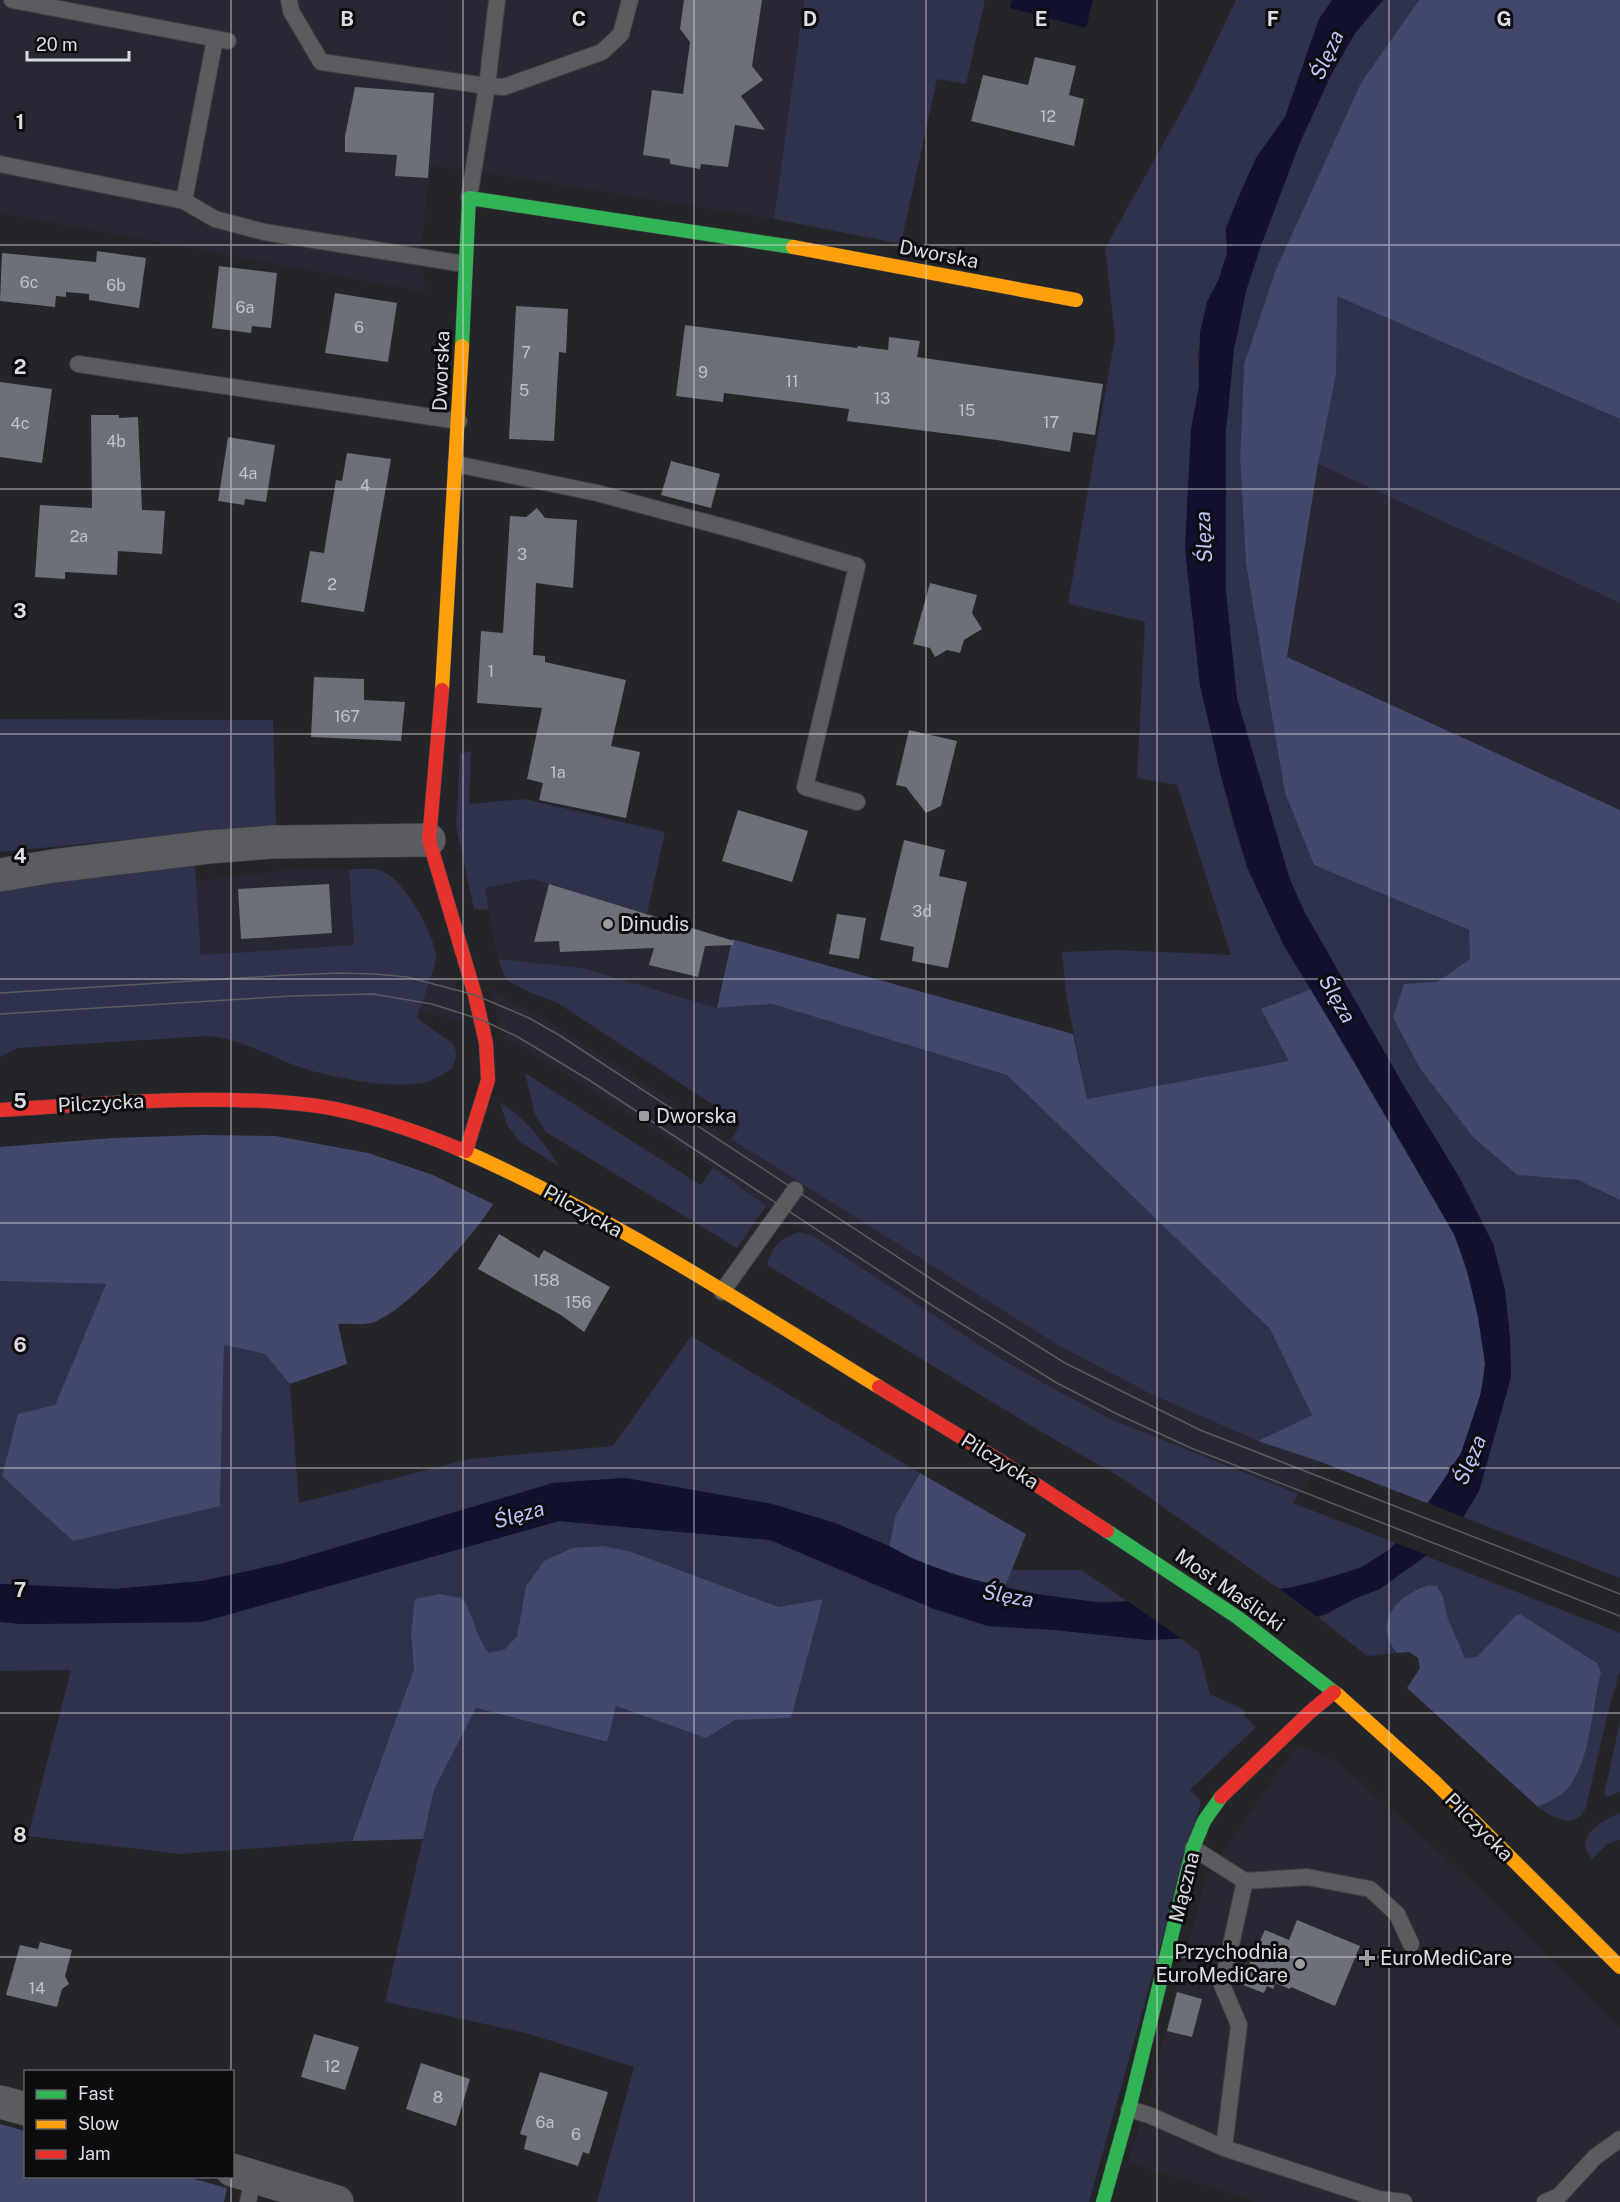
<svg xmlns="http://www.w3.org/2000/svg" width="1620" height="2202" font-family="'Public Sans',sans-serif">
	<style>
		.built { fill: #272833 }
		.green { fill: #2e324c }
		.forest { fill: #43496c }
		.water { fill: #101230 }
		.pier { fill: #242529 }
		.building { fill: #6d6f79 }
		.lines { fill: none; stroke-linecap: round; stroke-linejoin: round }
		.lane-casing { stroke: #3f3f43; stroke-width: 18 }
		.street-casing { stroke: #3f3f43; stroke-width: 34 }
		.fast-casing { stroke: #3f3f43; stroke-width: 15 }
		.slow-casing { stroke: #3f3f43; stroke-width: 15 }
		.jam-casing { stroke: #3f3f43; stroke-width: 15 }
		.lane { stroke: #5b5c5f; stroke-width: 16 }
		.street { stroke: #5b5c5f; stroke-width: 33 }
		.fast { stroke: #30b455; stroke-width: 14 }
		.slow { stroke: #ff9f0a; stroke-width: 14 }
		.jam { stroke: #e5322d; stroke-width: 14 }
		.tram { stroke: #5a5b5e; stroke-width: 1.5 }
		.grid { fill: none; stroke: #dcdde1; stroke-width: 1.5; stroke-opacity: 0.55 }
		.poi-dot { fill: #9c9da1; stroke: #0d0d10; stroke-width: 2 }
		.labels { text-anchor: middle; stroke-width: 6; stroke-linejoin: round; paint-order: stroke }
		.number-label { font-size: 16px; fill: #c0c2c7 }
		.street-label { font-size: 20px; fill: #dcdde1; stroke: #0d0d10 }
		.poi-label { font-size: 20px; fill: #dcdde1; stroke: #0d0d10; text-anchor: start }
		.water-label { font-size: 21px; font-style: italic; fill: #bcc6fb; stroke: #0d0d10 }
		.grid-label { font-size: 20px; text-anchor: middle; font-weight: bold; fill: #dcdde1; stroke: #0d0d10; stroke-width: 6; stroke-linejoin: round; paint-order: stroke }
	</style>
	<rect width="100%" height="100%" fill="#242529"/>
	<!-- built -->
	<path class="built" d="M 0,0 L 804,0 L 774,219 L 474,171 L 430,166 L 419,271 L 424,275 L 425,292 L 0,213 Z
		M 1318,464 L 1620,603 L 1620,810 L 1287,657 Z
		M 288,870 L 349,870 L 354,945 L 201,955 L 196,881 Z
		M 532,879 L 732,939 L 717,1008 L 583,968 L 498,959 L 484,888 Z
		M 430,976 L 454,981 L 466,1023 L 419,1011 Z
		M 490,989 L 545,1019 L 731,1139 L 1061,1347 L 1153,1395 L 1258,1441 L 1321,1462 L 1298,1494 L 1115,1421 L 1054,1389 L 991,1352 L 933,1315 L 766,1206 L 713,1167 L 525,1049 L 504,1039 Z
		M 1297,1745 L 1336,1761 L 1479,1888 L 1620,2028 L 1620,2202 L 1253,2202 L 1253,2200 L 1128,2163 L 1140,2124 L 1158,2107 L 1149,2096 L 1206,1876 Z"/>
	<!-- green -->
	<path class="green" d="M 804,0 L 985,0 L 966,84 L 937,79 L 901,244 L 774,219 Z
		M 1236,0 L 1332,0 L 1319,20 L 1285,117 L 1256,158 L 1227,228 L 1227,253 L 1219,279 L 1207,303 L 1198,354 L 1199,386 L 1191,430 L 1185,549 L 1200,685 L 1232,819 L 1247,867 L 1267,910 L 1283,944 L 1311,989 L 1261,1009 L 1289,1061 L 1087,1099 L 1066,995 L 1062,952 L 1117,950 L 1231,955 L 1177,785 L 1137,778 L 1145,622 L 1068,604 L 1115,337 L 1105,248 L 1191,94 Z
		M 1383,0 L 1419,0 L 1361,84 L 1276,269 L 1244,364 L 1240,459 L 1246,564 L 1285,793 L 1314,865 L 1469,930 L 1471,958 L 1437,982 L 1393,1018 L 1421,1070 L 1473,1137 L 1517,1175 L 1578,1180 L 1620,1200 L 1620,1578 L 1463,1517 L 1479,1491 L 1511,1377 L 1510,1338 L 1505,1290 L 1493,1244 L 1459,1177 L 1405,1088 L 1305,913 L 1290,880 L 1237,699 L 1226,592 L 1226,431 L 1234,349 L 1246,291 L 1260,248 L 1300,142 L 1332,73 L 1355,33 Z
		M 1336,295 L 1620,419 L 1620,603 L 1318,464 L 1336,374 Z
		M 0,719 L 273,720 L 276,825 L 0,852 Z
		M 471,751 L 469,804 L 525,799 L 665,832 L 647,914 L 532,879 L 485,888 L 489,910 L 474,909 L 456,826 L 460,754 Z
		M 195,865 L 201,955 L 354,945 L 349,870 C 361,869 375,866 386,873 C 406,884 434,933 436,956 C 437,964 420,1007 417,1018 L 453,1044 L 457,1054 L 452,1069 C 444,1073 436,1079 427,1082 C 396,1091 321,1076 291,1064 C 264,1053 238,1039 208,1036 L 17,1048 L 0,1057 L 0,885 Z
		M 498,959 L 583,968 L 717,1008 L 772,1004 L 1007,1075 L 1270,1329 L 1312,1415 L 1258,1441 L 1153,1395 L 1061,1347 L 731,1139 L 741,1123 L 556,1002 L 531,993 L 506,980 Z
		M 525,1073 L 701,1185 L 713,1167 L 766,1206 L 737,1248 L 546,1132 L 535,1115 Z
		M 500,1103 C 527,1118 543,1142 560,1167 L 520,1142 L 507,1125 Z
		M 799,1232 L 813,1236 L 990,1352 L 1054,1389 L 1115,1421 L 1298,1494 L 1293,1503 L 1396,1543 C 1368,1572 1326,1579 1289,1588 L 1279,1589 L 1122,1478 L 1038,1430 L 767,1265 C 772,1246 781,1238 799,1232 Z
		M 0,1281 L 106,1284 L 55,1405 L 220,1506 L 224,1345 L 265,1354 L 290,1384 L 299,1503 L 469,1459 L 613,1446 L 691,1336 L 920,1473 L 896,1514 L 889,1546 L 835,1523 L 772,1504 L 625,1478 L 553,1483 L 284,1563 L 202,1581 L 115,1589 L 0,1584 Z
		M 559,1521 L 770,1540 L 894,1593 L 988,1626 L 1055,1630 L 1149,1640 L 1181,1638 L 1199,1652 L 1210,1694 L 1245,1710 L 1244,1715 L 1256,1727 L 1190,1790 L 1201,1801 L 1089,2202 L 597,2202 L 634,2067 L 526,2033 L 385,2002 L 434,1790 L 476,1708 L 606,1742 L 616,1706 L 706,1737 L 735,1720 L 791,1718 L 823,1599 L 779,1607 L 632,1552 L 572,1548 L 544,1561 L 526,1586 L 517,1636 L 505,1649 L 489,1654 L 479,1640 L 475,1627 L 411,1635 L 414,1669 L 352,1841 L 180,1854 L 28,1836 L 71,1670 L 0,1671 L 0,1622 L 22,1624 L 202,1622 Z
		M 1426,1556 L 1620,1633 L 1620,1672 L 1610,1704 L 1586,1807 C 1577,1831 1552,1818 1538,1807 L 1566,1790 L 1589,1738 L 1600,1673 L 1597,1663 L 1520,1614 L 1515,1616 L 1477,1657 L 1464,1658 L 1448,1619 L 1443,1597 L 1428,1585 C 1397,1596 1371,1622 1397,1653 L 1367,1656 L 1318,1617 L 1327,1614 L 1413,1566 Z
		M 1012,1570 L 1081,1570 L 1127,1601 C 1086,1604 1045,1596 1005,1587 Z
		M 1620,1722 L 1620,1792 L 1607,1797 L 1604,1794 Z
		M 1620,1813 L 1620,1840 L 1607,1844 L 1592,1860 L 1585,1848 C 1586,1828 1604,1820 1620,1813 Z"/>
	<!-- forest -->
	<path class="forest" d="M 1419,0 L 1620,0 L 1620,419 L 1337,296 L 1336,374 L 1318,464 L 1287,657 L 1620,810 L 1620,1200 L 1578,1180 L 1517,1175 L 1473,1137 L 1421,1070 L 1393,1018 L 1404,984 L 1437,982 L 1470,959 L 1469,930 L 1314,865 L 1285,793 L 1246,564 L 1240,459 L 1244,364 L 1276,269 L 1361,83 Z
		M 732,939 L 1073,1034 L 1087,1099 L 1289,1061 L 1261,1009 L 1311,989 L 1454,1234 C 1468,1273 1485,1322 1485,1364 C 1484,1388 1471,1432 1461,1453 C 1452,1471 1439,1487 1427,1503 L 1321,1462 L 1258,1441 L 1312,1415 L 1270,1329 L 1007,1075 L 772,1004 L 717,1008 Z
		M 202,1135 L 276,1136 L 368,1153 L 433,1175 L 493,1204 C 475,1235 404,1314 371,1323 C 361,1325 348,1323 338,1324 L 347,1364 L 290,1384 L 265,1354 L 224,1345 L 220,1506 L 73,1541 L 2,1476 L 18,1414 L 55,1405 L 106,1284 L 0,1281 L 0,1147 L 112,1138 Z
		M 920,1473 L 1026,1534 L 1005,1587 C 964,1578 926,1567 889,1546 L 896,1514 Z
		M 603,1546 L 632,1552 L 779,1607 L 823,1599 L 791,1718 L 735,1720 L 706,1738 L 616,1706 L 607,1742 L 476,1708 L 434,1790 L 423,1839 L 352,1841 L 414,1669 L 411,1635 L 415,1599 L 439,1594 L 462,1598 C 475,1617 474,1635 489,1653 L 505,1649 L 517,1636 L 526,1586 L 544,1561 L 572,1548 Z
		M 1428,1585 L 1437,1586 L 1443,1597 L 1448,1619 L 1465,1658 L 1477,1657 L 1515,1616 L 1520,1614 L 1597,1663 L 1601,1672 C 1592,1707 1591,1763 1566,1790 C 1560,1797 1547,1802 1538,1807 L 1407,1688 L 1420,1668 L 1418,1658 L 1409,1652 L 1397,1653 C 1371,1622 1397,1596 1428,1585 Z
		M 0,2124 L 25,2131 L 26,2176 L 187,2177 L 227,2188 L 224,2202 L 0,2202 Z"/>
	<!-- water -->
	<path class="water" d="M 1012,0 L 1093,0 L 1086,28 L 1010,8 Z
		M 1332,0 L 1383,0 L 1355,33 L 1332,73 L 1300,142 L 1260,248 L 1246,291 L 1234,349 L 1226,431 L 1226,592 L 1237,699 L 1290,880 L 1305,913 L 1405,1088 L 1459,1177 L 1493,1244 L 1505,1290 L 1510,1338 L 1511,1377 L 1479,1491 L 1451,1537 L 1380,1589 L 1354,1599 L 1326,1614 L 1234,1636 L 1149,1640 L 1055,1630 L 988,1626 L 934,1609 L 770,1540 L 559,1521 L 202,1622 L 22,1624 L 0,1622 L 0,1584 L 115,1589 L 202,1581 L 284,1563 L 553,1483 L 625,1478 L 772,1504 L 835,1523 L 889,1546 L 913,1559 L 961,1577 L 1036,1594 L 1103,1603 L 1197,1597 L 1289,1588 L 1317,1581 L 1360,1568 L 1389,1550 L 1416,1522 L 1461,1453 L 1481,1393 L 1485,1364 L 1478,1317 L 1466,1266 L 1454,1234 L 1354,1061 L 1283,944 L 1247,867 L 1222,780 L 1200,685 L 1185,549 L 1191,430 L 1199,386 L 1200,332 L 1207,302 L 1219,279 L 1227,253 L 1226,228 L 1236,203 L 1256,158 L 1285,117 L 1319,19 Z"/>
	<!-- pier -->
	<path class="pier" d="M 1425,1502 L 1466,1518 L 1453,1539 L 1430,1556 L 1393,1542 L 1414,1520 Z
		M 1276,1586 L 1320,1619 L 1234,1639 L 1185,1641 L 1123,1598 L 1196,1594 Z"/>
	<!-- building -->
	<path class="building" d="M 684,0 L 762,0 L 752,66 L 763,80 L 741,96 L 765,130 L 735,125 L 728,167 L 701,164 L 700,169 L 670,164 L 670,159 L 643,155 L 652,90 L 683,94 L 690,42 L 680,29 Z
		M 1035,57 L 1076,66 L 1069,95 L 1084,99 L 1074,146 L 971,121 L 983,75 L 1028,85 Z
		M 355,87 L 434,93 L 428,178 L 395,176 L 397,155 L 345,152 L 345,136 Z
		M 97,251 L 146,258 L 139,308 L 89,300 L 89,294 L 66,292 L 66,297 L 56,296 L 55,307 L 0,301 L 2,253 L 96,262 Z
		M 219,266 L 277,273 L 271,328 L 252,326 L 251,333 L 212,328 Z
		M 335,293 L 397,303 L 388,362 L 325,353 Z
		M 516,306 L 568,309 L 566,353 L 559,352 L 554,441 L 509,439 Z
		M 685,325 L 857,348 L 858,346 L 888,350 L 889,337 L 920,341 L 917,357 L 1103,384 L 1095,435 L 1073,432 L 1070,452 L 997,440 L 847,421 L 849,409 L 724,393 L 723,402 L 676,396 Z
		M 0,382 L 52,389 L 42,463 L 0,457 Z
		M 91,415 L 119,415 L 119,418 L 138,417 L 142,510 L 165,511 L 162,554 L 118,551 L 117,575 L 65,572 L 65,579 L 35,577 L 40,505 L 92,508 Z
		M 228,437 L 275,445 L 266,502 L 245,499 L 244,505 L 218,501 Z
		M 347,453 L 391,459 L 364,612 L 301,602 L 310,551 L 324,553 L 336,480 L 342,481 Z
		M 671,461 L 720,474 L 711,508 L 661,495 Z
		M 537,508 L 545,518 L 577,520 L 573,588 L 536,583 L 533,655 L 545,656 L 545,662 L 626,680 L 611,746 L 640,752 L 626,818 L 539,800 L 543,783 L 527,779 L 542,708 L 477,703 L 481,631 L 503,633 L 510,516 L 526,517 Z
		M 930,583 L 977,595 L 972,613 L 982,629 L 964,640 L 960,653 L 947,650 L 935,657 L 930,648 L 913,644 Z
		M 314,677 L 364,679 L 364,700 L 405,702 L 401,741 L 311,737 Z
		M 909,730 L 957,741 L 941,806 L 926,813 L 906,787 L 896,785 Z
		M 738,810 L 808,831 L 792,882 L 722,861 Z
		M 904,840 L 945,850 L 939,876 L 967,882 L 948,968 L 912,961 L 914,947 L 880,940 Z
		M 329,884 L 332,933 L 241,939 L 238,889 Z
		M 549,884 L 734,941 L 733,945 L 705,946 L 698,977 L 649,965 L 654,948 L 560,952 L 559,941 L 534,942 Z
		M 837,914 L 866,918 L 859,959 L 829,954 Z
		M 499,1234 L 539,1258 L 544,1250 L 610,1287 L 584,1332 L 561,1315 L 478,1269 Z
		M 1297,1920 L 1360,1946 L 1335,2006 L 1291,1987 L 1290,1989 L 1275,1983 L 1273,1989 L 1267,1986 L 1264,1993 L 1240,1984 L 1265,1930 L 1289,1940 Z
		M 40,1942 L 72,1950 L 65,1976 L 69,1984 L 62,1989 L 57,2007 L 6,1995 L 20,1945 L 38,1949 Z
		M 1177,1992 L 1202,1999 L 1192,2037 L 1167,2031 Z
		M 314,2034 L 359,2047 L 345,2090 L 301,2077 Z
		M 421,2063 L 470,2079 L 456,2126 L 406,2109 Z
		M 540,2072 L 608,2092 L 589,2154 L 583,2152 L 578,2166 L 524,2149 L 527,2136 L 520,2134 Z"/>
	<g class="lines">
		<defs>
			<path id="lane" d="M 12,0 L 228,41
				M 289,0 L 291,11 L 321,62 L 487,86 L 504,87 L 602,52 L 621,34 L 630,0
				M 0,164 L 184,201 L 215,219 L 264,232 L 464,264
				M 469,198 L 487,86 L 497,0
				M 184,201 L 215,39
				M 78,364 L 459,421
				M 456,464 L 597,493 L 746,533 L 857,566 L 805,787 L 857,802
				M 722,1292 L 795,1190
				M 1193,1848 L 1245,1881 L 1307,1877 L 1370,1889 L 1397,1914 L 1411,1944
				M 1129,2109 L 1149,2115 L 1224,2148 L 1379,2199 L 1404,2202
				M 1224,2148 L 1239,2025 L 1222,1985 L 1245,1881
				M 248,2202 L 253,2177
				M 1545,2202 L 1559,2196 L 1595,2157 L 1620,2139"/>
			<path id="street" d="M 0,875 L 53,866 L 209,847 L 273,842 L 429,840
				M 0,2102 L 26,2109
				M 232,2170 L 337,2202"/>
			<path id="fast" d="M 462,346 L 469,198 L 793,247
				M 1107,1531 L 1237,1617 L 1338,1695
				M 1103,2202 L 1129,2109 L 1193,1848 L 1204,1821 L 1221,1797"/>
			<path id="slow" d="M 793,247 L 1076,300
				M 442,690 L 462,346
				M 459,1149 C 606,1213 742,1303 879,1387
				M 1338,1695 L 1435,1782 L 1620,1967"/>
			<path id="jam" d="M 442,690 L 429,840 L 475,995 L 486,1043 L 488,1080 L 466,1151
				M 0,1110 C 103,1104 207,1093 310,1105 C 355,1110 417,1131 459,1149
				M 879,1387 L 997,1459 L 1107,1531
				M 1221,1797 L 1310,1712 L 1334,1692"/>
		</defs>
		<!-- lane casing -->
		<use href="#lane" class="lane-casing"/>
		<!-- street casing -->
		<use href="#street" class="street-casing"/>
		<!-- fast casing -->
		<use href="#fast" class="fast-casing"/>
		<!-- slow casing -->
		<use href="#slow" class="slow-casing"/>
		<!-- jam casing -->
		<use href="#jam" class="jam-casing"/>
		<!-- lane -->
		<use href="#lane" class="lane"/>
		<!-- street -->
		<use href="#street" class="street"/>
		<!-- fast -->
		<use href="#fast" class="fast"/>
		<!-- slow -->
		<use href="#slow" class="slow"/>
		<!-- jam -->
		<use href="#jam" class="jam"/>
		<!-- tram -->
		<path class="tram" d="M 0,993 L 290,975 L 340,973 L 375,974 L 407,977 L 475,995 L 529,1018 L 559,1035 L 948,1290 L 1065,1363 L 1200,1430 L 1620,1594
			M 0,1014 L 291,996 L 373,994 L 432,1004 L 482,1020 L 518,1037 L 589,1080 L 936,1308 L 1057,1383 L 1117,1414 L 1191,1448 L 1620,1616"/>
	</g>
	<!-- grid -->
	<path class="grid" d="M 231,0 L 231,2072M 463,0 L 463,2202M 694,0 L 694,2202M 926,0 L 926,2202M 1157,0 L 1157,2202M 1389,0 L 1389,2202M 0,245 L 1620,245M 0,489 L 1620,489M 0,734 L 1620,734M 0,979 L 1620,979M 0,1223 L 1620,1223M 0,1468 L 1620,1468M 0,1713 L 1620,1713M 0,1957 L 1620,1957M 231,2176 L 231,2202"/>
	<!-- markers -->
	<g class="poi-dot">
		<circle cx="608" cy="924" r="6"/>
		<rect x="638" y="1110" width="12" height="12" rx="3"/>
		<path d="M1364 1949h6v6h6v6h-6v6h-6v-6h-6v-6h6z"/>
		<circle cx="1300" cy="1964" r="6"/>
	</g>
	<g class="labels">
		<!-- number labels -->
		<g class="number-label">
			<text x="1048" y="122">12</text>
			<text x="29" y="288">6c</text>
			<text x="116" y="291">6b</text>
			<text x="245" y="313">6a</text>
			<text x="359" y="333">6</text>
			<text x="526" y="358">7</text>
			<text x="703" y="378">9</text>
			<text x="792" y="387">11</text>
			<text x="524" y="396">5</text>
			<text x="882" y="404">13</text>
			<text x="967" y="416">15</text>
			<text x="1051" y="428">17</text>
			<text x="20" y="429">4c</text>
			<text x="116" y="447">4b</text>
			<text x="248" y="479">4a</text>
			<text x="365" y="491">4</text>
			<text x="79" y="542">2a</text>
			<text x="522" y="560">3</text>
			<text x="332" y="590">2</text>
			<text x="491" y="677">1</text>
			<text x="347" y="722">167</text>
			<text x="558" y="778">1a</text>
			<text x="922" y="917">3d</text>
			<text x="546" y="1286">158</text>
			<text x="578" y="1308">156</text>
			<text x="37" y="1994">14</text>
			<text x="332" y="2072">12</text>
			<text x="438" y="2103">8</text>
			<text x="545" y="2128">6a</text>
			<text x="576" y="2140">6</text>
		</g>
		<!-- street labels -->
		<g class="street-label">
			<text transform="translate(939 254) rotate(11)" y="7">Dworska</text>
			<text transform="translate(441 371) rotate(-88)" y="7">Dworska</text>
			<text transform="translate(101 1103) rotate(-3)" y="7">Pilczycka</text>
			<text transform="translate(583 1211) rotate(29)" y="7">Pilczycka</text>
			<text transform="translate(1000 1461) rotate(32)" y="7">Pilczycka</text>
			<text transform="translate(1230 1590) rotate(35)" y="7">Most Maślicki</text>
			<text transform="translate(1479 1827) rotate(45)" y="7">Pilczycka</text>
			<text transform="translate(1184 1887) rotate(-76)" y="7">Mączna</text>
		</g>
		<!-- poi labels -->
		<g class="poi-label">
			<text x="620" y="931">Dinudis</text>
			<text x="656" y="1123">Dworska</text>
			<text x="1288" y="1959" text-anchor="end">Przychodnia<tspan x="1288" dy="23">EuroMediCare</tspan></text>
			<text x="1380" y="1965">EuroMediCare</text>
		</g>
		<!-- water labels -->
		<g class="water-label">
			<text transform="translate(1327 55) rotate(-65)" y="7">Ślęza</text>
			<text transform="translate(1204 537) rotate(-93)" y="7">Ślęza</text>
			<text transform="translate(1337 999) rotate(60)" y="7">Ślęza</text>
			<text transform="translate(1470 1460) rotate(-67)" y="7">Ślęza</text>
			<text transform="translate(519 1515) rotate(-16)" y="7">Ślęza</text>
			<text transform="translate(1008 1596) rotate(10)" y="7">Ślęza</text>
		</g>
	</g>
	<g class="grid-label">
		<text x="347" y="26">B</text>
		<text x="579" y="26">C</text>
		<text x="810" y="26">D</text>
		<text x="1041" y="26">E</text>
		<text x="1273" y="26">F</text>
		<text x="1504" y="26">G</text>
		<text x="20" y="129">1</text>
		<text x="20" y="374">2</text>
		<text x="20" y="618">3</text>
		<text x="20" y="863">4</text>
		<text x="20" y="1108">5</text>
		<text x="20" y="1352">6</text>
		<text x="20" y="1597">7</text>
		<text x="20" y="1842">8</text>
	</g>
	<!-- legend -->
	<rect x="24" y="2070" width="210" height="108" fill="#0d0d10" stroke="#606064" stroke-width="1.5"/>
	<rect x="36" y="2090" width="30" height="9" fill="#30b455" stroke="#606064" stroke-width="1.5"/>
	<text x="78" y="2100" font-size="18" fill="#dcdde1">Fast</text>
	<rect x="36" y="2120" width="30" height="9" fill="#ff9f0a" stroke="#606064" stroke-width="1.5"/>
	<text x="78" y="2130" font-size="18" fill="#dcdde1">Slow</text>
	<rect x="36" y="2150" width="30" height="9" fill="#e5322d" stroke="#606064" stroke-width="1.5"/>
	<text x="78" y="2160" font-size="18" fill="#dcdde1">Jam</text>
	<!-- scale -->
	<path d="M27 51v9h102v-9" fill="none" stroke="#dcdde1" stroke-width="3"/>
	<text x="36" y="51" font-size="18" fill="#dcdde1" stroke="#0d0d10" stroke-width="4.5" paint-order="stroke">20 m</text>
</svg>
